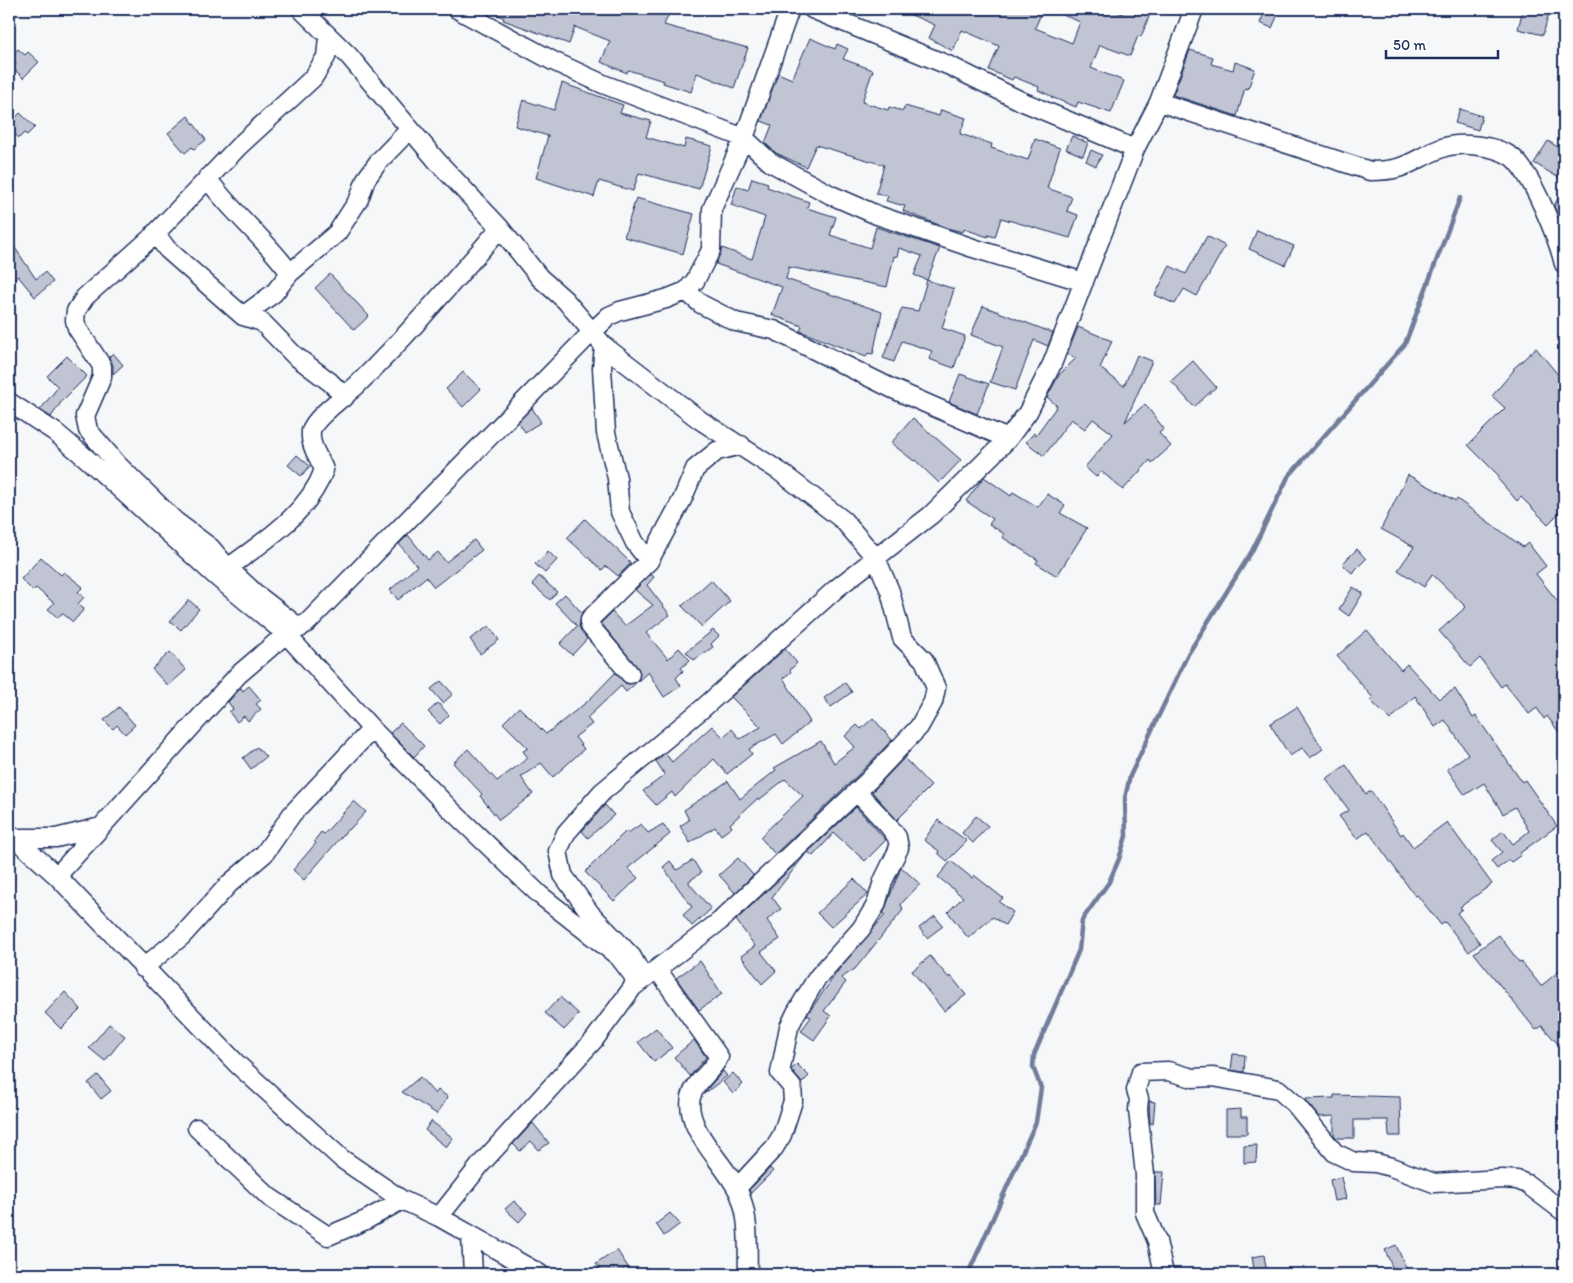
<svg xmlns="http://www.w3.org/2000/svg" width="1573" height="1283" font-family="Itim,sans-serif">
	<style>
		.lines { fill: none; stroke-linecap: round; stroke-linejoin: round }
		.stream { stroke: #707c99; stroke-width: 4.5 }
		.building { fill: #c0c4d3; stroke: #1b2f5e }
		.minor-casing { stroke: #1b2f5e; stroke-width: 21 }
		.minor { stroke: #fff; stroke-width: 18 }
	</style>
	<rect width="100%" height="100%" fill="#f6f7f9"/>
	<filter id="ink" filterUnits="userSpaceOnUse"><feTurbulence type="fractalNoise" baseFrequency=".02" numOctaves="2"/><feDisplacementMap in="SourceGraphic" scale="10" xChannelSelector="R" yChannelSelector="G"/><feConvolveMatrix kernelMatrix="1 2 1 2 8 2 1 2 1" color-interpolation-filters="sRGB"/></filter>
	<g filter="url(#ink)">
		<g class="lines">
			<!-- stream -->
			<path class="stream" d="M 968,1274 L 1036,1122 L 1041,1088 L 1033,1067 L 1034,1055 L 1079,950 L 1082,920 L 1109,882 L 1119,859 L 1126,836 L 1125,798 L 1130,776 L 1188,654 L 1252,551 L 1288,477 L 1405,344 L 1460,198"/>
		</g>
		<!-- building -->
		<path class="building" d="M 487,9 L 671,9 L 664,25 L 748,48 L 734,88 L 697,73 L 691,92 L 663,83 L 664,81 L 628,70 L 627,73 L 601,62 L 610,41 L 575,27 L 569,44 L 503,20 L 504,18 Z
			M 897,9 L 1043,9 L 1035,28 L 1072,43 L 1080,22 L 1049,9 L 1110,9 L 1122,14 L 1124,9 L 1152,9 L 1141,37 L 1138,36 L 1130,56 L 1100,45 L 1091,68 L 1124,81 L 1111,113 L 1078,102 L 1076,107 L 1051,97 L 1051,96 L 1038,90 L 1039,87 L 1014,77 L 1012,80 L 989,70 L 999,46 L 962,30 L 953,51 L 929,38 L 935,25 Z
			M 1266,9 L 1279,12 L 1272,28 L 1260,23 Z
			M 1523,9 L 1550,9 L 1543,35 L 1518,29 Z
			M 810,38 L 835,49 L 837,44 L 848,49 L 843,59 L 873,70 L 862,102 L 888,110 L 889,107 L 903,111 L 905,106 L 939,116 L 941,110 L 966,118 L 960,134 L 992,144 L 991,148 L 1028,160 L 1035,139 L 1060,148 L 1047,188 L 1072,197 L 1067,211 L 1078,215 L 1070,238 L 1001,218 L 995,237 L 988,235 L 988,237 L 964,229 L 963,232 L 947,228 L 903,211 L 905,206 L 886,201 L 888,196 L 876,193 L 884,165 L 816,145 L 806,167 L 776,153 L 765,143 L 772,125 L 761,121 L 778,73 L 792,79 Z
			M 18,49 L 25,55 L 28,52 L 39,62 L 23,78 L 13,68 L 16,64 L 10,58 Z
			M 1190,50 L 1213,57 L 1211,64 L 1233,70 L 1235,62 L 1255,69 L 1248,89 L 1245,88 L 1237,116 L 1173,95 Z
			M 562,83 L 623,105 L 620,113 L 651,121 L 646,137 L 684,148 L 686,139 L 712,146 L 699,189 L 639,173 L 633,191 L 599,181 L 594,197 L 536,178 L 548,136 L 515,126 L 523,100 L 554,110 Z
			M 1460,109 L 1482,116 L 1478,130 L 1455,123 Z
			M 20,113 L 35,127 L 27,135 L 24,133 L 19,138 L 9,129 L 9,125 Z
			M 188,116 L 206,140 L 194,149 L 192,147 L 185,153 L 168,133 Z
			M 1072,136 L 1088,143 L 1083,156 L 1066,149 Z
			M 1548,141 L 1564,151 L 1564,181 L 1534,163 Z
			M 1091,150 L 1102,155 L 1096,166 L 1086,161 Z
			M 752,178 L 768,183 L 767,187 L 809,202 L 807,208 L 836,217 L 830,235 L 870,248 L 876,227 L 940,248 L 927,280 L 914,275 L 922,256 L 899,248 L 897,257 L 894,256 L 887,287 L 789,267 L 786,279 L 882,312 L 873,354 L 868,353 L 866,357 L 800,331 L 802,326 L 772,315 L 782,287 L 716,264 L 722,248 L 752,259 L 765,217 L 731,205 L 737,186 L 748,190 Z
			M 1564,186 L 1564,223 L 1560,221 L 1554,206 Z
			M 636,198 L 694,214 L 683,254 L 624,237 Z
			M 1257,230 L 1294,246 L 1285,265 L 1249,249 Z
			M 1207,236 L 1225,246 L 1197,296 L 1184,289 L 1175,304 L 1155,295 L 1170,266 L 1186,274 Z
			M 9,239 L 36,279 L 45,272 L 53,282 L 35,297 L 18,276 L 9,282 Z
			M 330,274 L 369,316 L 354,330 L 315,288 Z
			M 927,280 L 954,289 L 942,328 L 965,336 L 954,368 L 929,359 L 932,351 L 902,341 L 894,362 L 883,358 L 902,308 L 918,311 Z
			M 983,306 L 1053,333 L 1048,346 L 1034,340 L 1015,390 L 990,382 L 1003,347 L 971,335 Z
			M 1078,327 L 1112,341 L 1100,368 L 1124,386 L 1137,355 L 1152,361 L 1125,422 L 1145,404 L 1164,429 L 1159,433 L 1171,446 L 1152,463 L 1150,460 L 1123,490 L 1101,471 L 1096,477 L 1085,467 L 1113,434 L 1093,419 L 1085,429 L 1071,419 L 1044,456 L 1026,442 L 1034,433 L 1036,435 L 1057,406 L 1047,397 L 1059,375 L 1076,358 L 1067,354 Z
			M 1536,348 L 1564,382 L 1564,508 L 1548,524 L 1521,497 L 1517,501 L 1497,478 L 1499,476 L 1468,445 L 1505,408 L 1492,396 L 1514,370 L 1513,369 Z
			M 113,353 L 123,365 L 113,374 L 113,365 L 109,357 Z
			M 67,356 L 87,376 L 62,401 L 51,417 L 40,410 L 58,387 L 47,376 Z
			M 1193,361 L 1216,387 L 1194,407 L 1171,381 Z
			M 463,372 L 481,389 L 463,407 L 446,389 Z
			M 960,374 L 989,384 L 977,414 L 949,402 Z
			M 532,408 L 541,422 L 525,432 L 518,422 Z
			M 913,418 L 961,460 L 939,483 L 915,460 L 914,461 L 891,443 Z
			M 297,455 L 310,466 L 301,476 L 288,465 Z
			M 1408,475 L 1456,501 L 1457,499 L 1523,547 L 1528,543 L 1546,566 L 1536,574 L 1559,603 L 1564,599 L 1564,739 L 1547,716 L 1544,719 L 1537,708 L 1529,714 L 1505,684 L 1501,687 L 1480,658 L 1470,667 L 1439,631 L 1466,607 L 1432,574 L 1424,587 L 1398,570 L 1414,547 L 1381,529 Z
			M 984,477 L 1011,496 L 1013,492 L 1038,507 L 1047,494 L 1065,505 L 1060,513 L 1087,528 L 1057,576 L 1036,563 L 1038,560 L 1002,537 L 1004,534 L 989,524 L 993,519 L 966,501 Z
			M 585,519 L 631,563 L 618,576 L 606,566 L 602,570 L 567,538 Z
			M 408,535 L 428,560 L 438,552 L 446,562 L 474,540 L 482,550 L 434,587 L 426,577 L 398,600 L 390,590 L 417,566 L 399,544 Z
			M 1357,549 L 1366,559 L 1352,573 L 1342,564 Z
			M 548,551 L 557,560 L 545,573 L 535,564 Z
			M 41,557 L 61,575 L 64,572 L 83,587 L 78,592 L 84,597 L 78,604 L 84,609 L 73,622 L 62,613 L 58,618 L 48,609 L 54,603 L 36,588 L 33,591 L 21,579 Z
			M 651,574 L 654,577 L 647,585 L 670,615 L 646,633 L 668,659 L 679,648 L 690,660 L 681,668 L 683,671 L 676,678 L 681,686 L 664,697 L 648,672 L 626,692 L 621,686 L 587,718 L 592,724 L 575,737 L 584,749 L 553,777 L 541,763 L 521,777 L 533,794 L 499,820 L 480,796 L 482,794 L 453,763 L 468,749 L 497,781 L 528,758 L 523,751 L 528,748 L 503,723 L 519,707 L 546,734 L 588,701 L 615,673 L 626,684 L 637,682 L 640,673 L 638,668 L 601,623 L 612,612 L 625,626 L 653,605 L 635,590 Z
			M 539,576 L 557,592 L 550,600 L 532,584 Z
			M 711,580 L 730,601 L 702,627 L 682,606 Z
			M 1353,587 L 1363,593 L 1349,616 L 1339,609 Z
			M 565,594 L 582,613 L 579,627 L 587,639 L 572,655 L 560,644 L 577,626 L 555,603 Z
			M 189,600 L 199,609 L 181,630 L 170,621 Z
			M 489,626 L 499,640 L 480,654 L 470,639 Z
			M 713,630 L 719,636 L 711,644 L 713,647 L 694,660 L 686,652 Z
			M 1367,630 L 1401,670 L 1407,664 L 1439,699 L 1455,689 L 1473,718 L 1476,716 L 1522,782 L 1525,780 L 1557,826 L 1520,853 L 1521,855 L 1511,862 L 1509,860 L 1497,869 L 1491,861 L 1502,852 L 1492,840 L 1503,831 L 1513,844 L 1529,831 L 1515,807 L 1503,814 L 1484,783 L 1465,795 L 1447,769 L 1468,754 L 1445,720 L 1435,727 L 1415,696 L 1390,720 L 1370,700 L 1373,698 L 1337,656 Z
			M 785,649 L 797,663 L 790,670 L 791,672 L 783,678 L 810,722 L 783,744 L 776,734 L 749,749 L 752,754 L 727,774 L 714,759 L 675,797 L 672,792 L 656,805 L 643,791 L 665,775 L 656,761 L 665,753 L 672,762 L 712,726 L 723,737 L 732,729 L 740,739 L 761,727 L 731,697 Z
			M 170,652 L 186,670 L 168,686 L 152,669 Z
			M 441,681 L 453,694 L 443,703 L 431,689 Z
			M 845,683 L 852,692 L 831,707 L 824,698 Z
			M 249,686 L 261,700 L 256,704 L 261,709 L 248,721 L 244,716 L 237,722 L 229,712 L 233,709 L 228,702 L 241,688 L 243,691 Z
			M 438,703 L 449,715 L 440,724 L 428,712 Z
			M 119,707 L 135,725 L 125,734 L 117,725 L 113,729 L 104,720 Z
			M 1297,707 L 1323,749 L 1310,758 L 1302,748 L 1290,756 L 1270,724 Z
			M 873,718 L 892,740 L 860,773 L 775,854 L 760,837 L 803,796 L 785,779 L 759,800 L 758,798 L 730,824 L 732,827 L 721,835 L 715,827 L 690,843 L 680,826 L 689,820 L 684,810 L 728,781 L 740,799 L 776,770 L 774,768 L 821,741 L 834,763 L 855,747 L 845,736 L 857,725 L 861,729 Z
			M 401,723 L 424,746 L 414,757 L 390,733 Z
			M 257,747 L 266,757 L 251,769 L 243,758 Z
			M 907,755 L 905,759 L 931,786 L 897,820 L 872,792 Z
			M 1346,765 L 1366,794 L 1371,791 L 1401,835 L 1403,833 L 1413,847 L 1447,822 L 1492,884 L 1460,907 L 1462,909 L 1457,913 L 1480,943 L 1469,952 L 1445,922 L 1441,925 L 1417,895 L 1415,896 L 1368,831 L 1357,839 L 1339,816 L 1349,810 L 1326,779 Z
			M 354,801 L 366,812 L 349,830 L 348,829 L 304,880 L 293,870 L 316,843 L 314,841 L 321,832 L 324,834 Z
			M 605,805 L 614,815 L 588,838 L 582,831 Z
			M 856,807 L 886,840 L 865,861 L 834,833 L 813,856 L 808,852 Z
			M 976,816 L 988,826 L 973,843 L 962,833 Z
			M 938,820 L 967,841 L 947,861 L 938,853 L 939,851 L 924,840 Z
			M 641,824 L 648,833 L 663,824 L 670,834 L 628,868 L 638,878 L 614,901 L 585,872 L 626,831 L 628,833 Z
			M 805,855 L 772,897 L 781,909 L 767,920 L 780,939 L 761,952 L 776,971 L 762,984 L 741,956 L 755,946 L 736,920 Z
			M 738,858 L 753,875 L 735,893 L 719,875 Z
			M 693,860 L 701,873 L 689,881 L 689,883 L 711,909 L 692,926 L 683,915 L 692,907 L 663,867 L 670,861 L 677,870 Z
			M 951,861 L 972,878 L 974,875 L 1003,898 L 999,902 L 1013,912 L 1005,925 L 993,917 L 968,938 L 948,912 L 963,897 L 938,877 Z
			M 901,867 L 920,884 L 901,904 L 903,910 L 855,969 L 841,978 L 846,982 L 824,1011 L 831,1016 L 814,1040 L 801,1031 L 811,1017 L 807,1015 L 840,968 L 885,915 L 883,914 Z
			M 854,879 L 868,894 L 831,927 L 817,913 Z
			M 935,916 L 943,926 L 927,938 L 919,928 Z
			M 1499,935 L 1519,962 L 1521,961 L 1541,986 L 1564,967 L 1564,1051 L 1542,1026 L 1536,1030 L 1474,953 Z
			M 930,956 L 949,978 L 951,976 L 966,995 L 944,1011 L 912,971 Z
			M 700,961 L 722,994 L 699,1010 L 676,978 Z
			M 65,992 L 81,1009 L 61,1029 L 45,1013 Z
			M 560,997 L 579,1014 L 564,1030 L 545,1013 Z
			M 109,1024 L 125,1036 L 105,1061 L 89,1048 Z
			M 656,1028 L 672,1048 L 654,1062 L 638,1042 Z
			M 694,1040 L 706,1057 L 690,1076 L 674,1057 Z
			M 1233,1054 L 1245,1055 L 1244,1072 L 1231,1070 Z
			M 797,1064 L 809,1076 L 802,1083 L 791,1070 Z
			M 723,1071 L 727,1076 L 704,1094 L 708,1088 Z
			M 733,1073 L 743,1084 L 733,1094 L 723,1082 Z
			M 98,1075 L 111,1091 L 101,1099 L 88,1083 Z
			M 420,1077 L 435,1094 L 438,1090 L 448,1097 L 437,1114 L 402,1092 Z
			M 1334,1095 L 1400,1097 L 1401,1136 L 1389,1136 L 1388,1120 L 1354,1120 L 1354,1138 L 1337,1138 L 1334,1135 L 1334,1116 L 1319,1117 L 1304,1099 L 1334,1098 Z
			M 1149,1101 L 1155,1102 L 1153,1124 L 1150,1123 Z
			M 1241,1109 L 1241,1117 L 1247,1117 L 1247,1134 L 1226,1134 L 1226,1110 Z
			M 431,1121 L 453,1138 L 446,1147 L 425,1130 Z
			M 533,1123 L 549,1143 L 539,1150 L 531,1141 L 520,1151 L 513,1144 Z
			M 1257,1145 L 1256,1162 L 1244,1163 L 1244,1146 Z
			M 770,1168 L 773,1171 L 751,1193 L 749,1190 Z
			M 1155,1172 L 1164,1172 L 1161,1205 L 1156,1205 Z
			M 1341,1177 L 1346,1199 L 1334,1201 L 1330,1180 Z
			M 514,1201 L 527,1213 L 519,1222 L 505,1209 Z
			M 670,1213 L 680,1224 L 664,1236 L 656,1224 Z
			M 1396,1245 L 1409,1274 L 1395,1274 L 1385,1250 Z
			M 617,1250 L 628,1267 L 615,1274 L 603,1274 L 596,1264 Z
			M 1264,1255 L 1267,1274 L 1255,1274 L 1252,1257 Z"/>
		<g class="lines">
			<defs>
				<path id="minor" d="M 301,9 L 349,56 L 437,161 L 500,228 L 540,278 L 565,300 L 604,346 L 700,420 L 779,471 L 843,520 L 876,558 L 890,591 L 902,638 L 924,660 L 936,688 L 933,702 L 919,727 L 868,781 L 720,921 L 633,987
					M 457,9 L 553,61 L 603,84 L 744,138 L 770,162 L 831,195 L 877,215 L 973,248 L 1084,282
					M 812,9 L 950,66 L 1021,101 L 1135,149
					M 1159,102 L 1370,171 C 1408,171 1411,160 1442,148 C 1460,141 1497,146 1512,157 C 1532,173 1558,239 1564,264
					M 207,178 C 232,213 265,238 290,273
					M 155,233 L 167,249 L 243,316 L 262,322 L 294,355 L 330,382 L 345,397
					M 686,291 L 701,304 L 736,322 L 774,330 L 893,389 L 1008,439
					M 243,316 L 274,293 L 290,273 L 337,233 L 359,199 L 366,179 L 379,161 L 410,129
					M 604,346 L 602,368 L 606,433 L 617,478 L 620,512 L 635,543 L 649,561
					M 9,402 L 55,432 L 86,458 L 218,578 L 286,634 L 372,729 L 452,811 L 540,895 L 619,957 L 635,978 L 633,987 L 594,1040 L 481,1164 L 439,1217
					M 228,568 C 264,541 308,514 324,470 C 320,458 309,446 311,431 C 314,418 345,396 356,386 C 407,336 453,282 500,228
					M 300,628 L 256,594 L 228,568 L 211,548 L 175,521 L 118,465 L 88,430 L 85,416 L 102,377 L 102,366 L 77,328 L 75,320 L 76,311 L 85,297 L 152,237 L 239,146 L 313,78 L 326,57 L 328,37
					M 630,674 L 590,626 L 590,619 L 649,561 L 682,500 L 695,469 L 717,451 L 741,445
					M 9,833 L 57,876 L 237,1064 L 342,1159 L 402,1200 L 439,1217 L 540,1274
					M 14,838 L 56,838 L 101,827
					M 57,876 L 238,675 L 286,634 L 307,623 L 591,333 L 609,316 L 620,311 L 666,299 L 686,291 L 695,281 L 711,250 L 712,209 L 744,138 L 790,9
					M 143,968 L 182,936 L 229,884 L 264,854 L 292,814 L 372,729
					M 657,969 L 719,1057 C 712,1072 695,1081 691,1097 C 683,1131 732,1169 741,1198 C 750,1223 747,1248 748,1274
					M 635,978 L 638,968 L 632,957 L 590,913 L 563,875 L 558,851 L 566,833 L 602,792 L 702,709 L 837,588 L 931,515 L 1008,439 L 1028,412 L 1052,364 L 1135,149 L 1159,102 L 1194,9
					M 197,1128 L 269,1197 L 328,1236 L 366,1220 L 402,1200
					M 737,1188 L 774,1148 L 782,1135 L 793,1101 L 792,1087 L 780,1073 L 789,1027 L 796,1013 L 817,978 L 861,929 L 876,905 L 883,881 L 899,848 L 897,837 L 888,825 L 857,792
					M 471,1236 L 473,1274
					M 1164,1274 L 1157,1241 L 1145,1213 L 1145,1175 L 1138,1110 L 1139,1099 L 1136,1090 L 1141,1072 L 1168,1071 L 1193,1078 L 1213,1077 L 1278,1089 L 1295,1104 L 1335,1153 L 1354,1162 L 1376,1163 L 1391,1167 L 1434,1183 L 1502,1179 L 1517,1180 L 1527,1184 L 1564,1212"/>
			</defs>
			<!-- minor casing -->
			<use href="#minor" class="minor-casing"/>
			<!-- minor -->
			<use href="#minor" class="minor"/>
		</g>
	</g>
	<!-- margin -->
	<rect width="1573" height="1283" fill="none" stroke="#fff" stroke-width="30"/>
	<rect x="15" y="15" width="1543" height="1253" fill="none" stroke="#1b2f5e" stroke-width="2" filter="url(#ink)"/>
	<!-- scale -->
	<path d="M1386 50v8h112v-8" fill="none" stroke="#1b2f5e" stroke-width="2.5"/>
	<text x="1393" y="50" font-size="15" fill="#1b2f5e" stroke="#ffffff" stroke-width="4" paint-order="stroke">50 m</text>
</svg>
